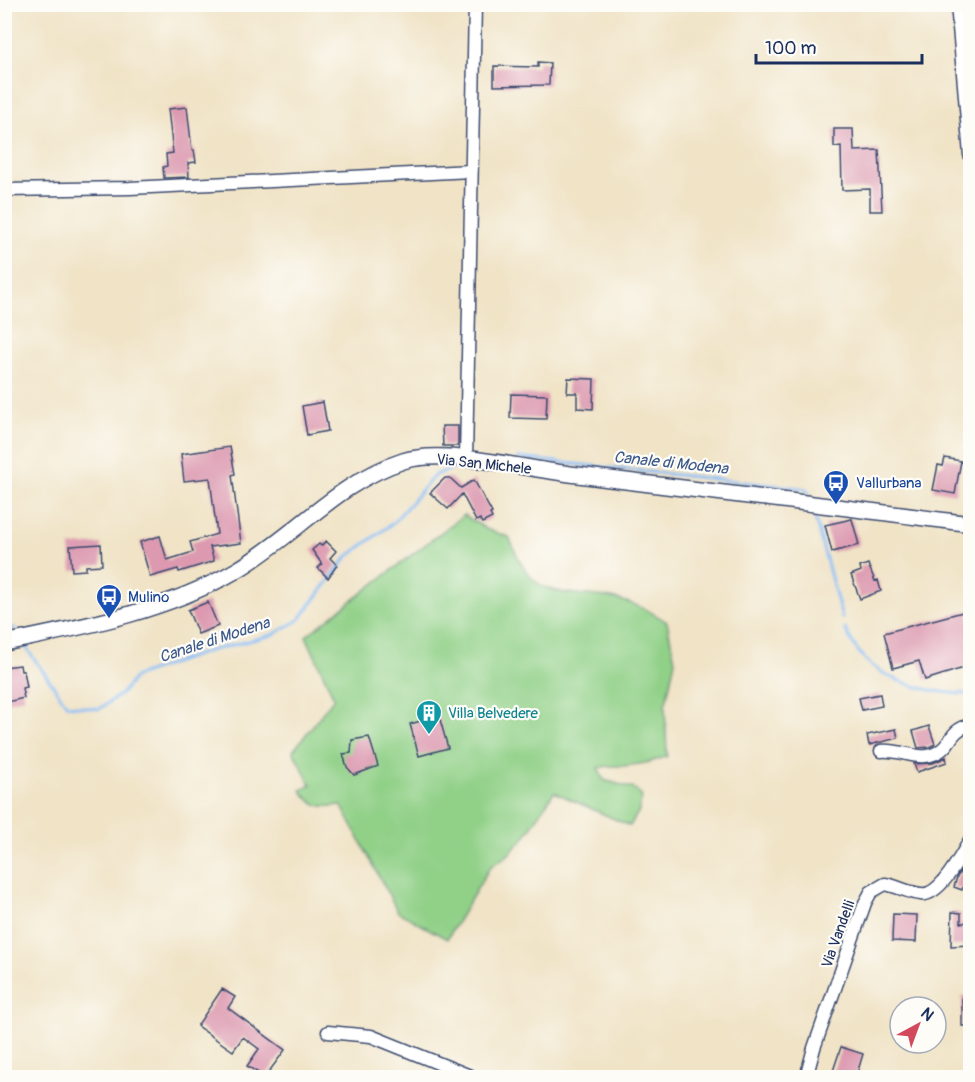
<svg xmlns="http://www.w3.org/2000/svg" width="975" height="1082" font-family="Pangolin,sans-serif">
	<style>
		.green { fill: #90d087; stroke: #568072; stroke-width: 1.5 }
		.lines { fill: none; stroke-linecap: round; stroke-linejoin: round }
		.stream { stroke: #85bcf5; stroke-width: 3 }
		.building { fill: #dc99b0 }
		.minor-casing { stroke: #3b4a6e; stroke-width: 15 }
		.major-casing { stroke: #3b4a6e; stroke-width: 18 }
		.minor { stroke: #fff; stroke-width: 12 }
		.major { stroke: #fff; stroke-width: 15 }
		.labels { text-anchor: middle; stroke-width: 4.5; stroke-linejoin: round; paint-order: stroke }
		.street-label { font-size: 15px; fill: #1b2f5e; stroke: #fdfcf7 }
		.transit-label { font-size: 15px; fill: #164399; stroke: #fdfcf7; text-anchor: start }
		.culture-label { font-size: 15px; fill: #0d838f; stroke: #fdfcf7; text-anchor: start }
		.water-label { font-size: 16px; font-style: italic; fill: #3b598b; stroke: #fdfcf7 }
	</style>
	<rect width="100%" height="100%" fill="#fdfcf7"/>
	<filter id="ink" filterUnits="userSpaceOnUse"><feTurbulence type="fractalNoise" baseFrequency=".0167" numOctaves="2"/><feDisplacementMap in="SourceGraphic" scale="12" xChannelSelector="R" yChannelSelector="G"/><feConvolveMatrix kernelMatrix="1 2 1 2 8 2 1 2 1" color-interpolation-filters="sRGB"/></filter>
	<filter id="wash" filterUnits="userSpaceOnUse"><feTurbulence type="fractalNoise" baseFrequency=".008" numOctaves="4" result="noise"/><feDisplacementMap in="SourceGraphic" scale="24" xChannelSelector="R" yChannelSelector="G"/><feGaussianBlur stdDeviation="1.35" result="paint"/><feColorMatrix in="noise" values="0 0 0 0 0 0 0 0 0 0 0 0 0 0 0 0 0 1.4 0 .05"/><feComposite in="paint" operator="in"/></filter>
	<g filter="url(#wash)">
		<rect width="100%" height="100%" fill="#f0e3c6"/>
		<!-- green -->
		<path class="green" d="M 464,515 L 486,529 L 509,537 C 516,554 521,568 535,581 C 554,597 589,593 612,598 C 634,603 649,610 667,622 L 675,661 L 665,706 L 667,756 C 654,762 637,765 623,766 C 613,766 607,765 598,768 L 604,780 L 635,789 L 642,797 L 639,811 L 630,826 L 554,792 L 525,837 L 508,855 L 490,867 L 447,939 L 398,912 L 341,805 C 321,808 312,807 301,790 L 311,785 L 293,751 L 334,698 L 306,636 Z"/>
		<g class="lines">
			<!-- stream -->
			<path class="stream" d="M 518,458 L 800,488 L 805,489 L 810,494
				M 813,511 L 842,618
				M 845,629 C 850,639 855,648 863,657 C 888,684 935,694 970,694
				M 4,630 L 15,628
				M 25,646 L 67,705 L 99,709 L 121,694 L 136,676 L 209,651 L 272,635 L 299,620 L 347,557 L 393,523 L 435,475 L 459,466"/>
		</g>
		<g id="blocks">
			<!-- building -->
			<path class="building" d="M 538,62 L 550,63 L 549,85 L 494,86 L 494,66 L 538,67 Z
				M 187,107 L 192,150 L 194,150 L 196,162 L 188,163 L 189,177 L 164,178 L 163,167 L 167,166 L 166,154 L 173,153 L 168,109 Z
				M 834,129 L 853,129 L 854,151 L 879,150 L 882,211 L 870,211 L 870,189 L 842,190 L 841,146 L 834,147 Z
				M 568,378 L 594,379 L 593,409 L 577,408 L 577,393 L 567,393 Z
				M 511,394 L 547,395 L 546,419 L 510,418 Z
				M 323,402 L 328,431 L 307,435 L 302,406 Z
				M 442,426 L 458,426 L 458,446 L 443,446 Z
				M 230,447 L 235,474 L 232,475 L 241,543 L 210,547 L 214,561 L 179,572 L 178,569 L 150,577 L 140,542 L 160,536 L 167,560 L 193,552 L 190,542 L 217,534 L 210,478 L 184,481 L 181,454 Z
				M 945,458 L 961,461 L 955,494 L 933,490 L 938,465 L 943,466 Z
				M 445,478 L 450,478 L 461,488 L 474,480 L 492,513 L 490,514 L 492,518 L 482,523 L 480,519 L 476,521 L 462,494 L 448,509 L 430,493 Z
				M 852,519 L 859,545 L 832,552 L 825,525 Z
				M 326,541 L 336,551 L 330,558 L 337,565 L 328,578 L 318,568 L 322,564 L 312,550 L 319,544 L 321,546 Z
				M 101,544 L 102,565 L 86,566 L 86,570 L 72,571 L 70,546 Z
				M 868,564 L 875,581 L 878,580 L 881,591 L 860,599 L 851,575 L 861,571 L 860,567 Z
				M 208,602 L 218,626 L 198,634 L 188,610 Z
				M 970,610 L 970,666 L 925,680 L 919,661 L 893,668 L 884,633 Z
				M 20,665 L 21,671 L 24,671 L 27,687 L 22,688 L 24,698 L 7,702 L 4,690 L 4,667 Z
				M 880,694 L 882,706 L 862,710 L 859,698 Z
				M 439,716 L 448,748 L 419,756 L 410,724 Z
				M 929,726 L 935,744 L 929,747 L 918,748 L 913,731 Z
				M 896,729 L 898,738 L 869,745 L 867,735 Z
				M 369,737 L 378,766 L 354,775 L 347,767 L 343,754 L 351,753 L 352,740 Z
				M 946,757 L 947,762 L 917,772 L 914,764 L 933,763 Z
				M 967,862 L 970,865 L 962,890 L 954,887 L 957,877 Z
				M 952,912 L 961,913 L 961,923 L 970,922 L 970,945 L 951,946 Z
				M 893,914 L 917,915 L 916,942 L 892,941 Z
				M 222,989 L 235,997 L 228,1008 L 285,1050 L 265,1077 L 247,1066 L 259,1049 L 243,1037 L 233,1051 L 197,1026 Z
				M 962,996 L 970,996 L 970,1026 L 962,1026 Z
				M 841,1047 L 863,1054 L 856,1077 L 831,1077 Z"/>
		</g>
	</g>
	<g filter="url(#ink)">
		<use href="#blocks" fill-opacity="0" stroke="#3b4a6e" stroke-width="1.5"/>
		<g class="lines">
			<defs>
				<path id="minor" d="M 957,4 L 970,155
					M 4,190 L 130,188 L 471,171
					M 466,459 L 475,4
					M 881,751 C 903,749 920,763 938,752 C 953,744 948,731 970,725
					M 328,1032 L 371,1036 L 475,1078
					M 806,1078 L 814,1048 L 865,903 L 871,892 L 885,884 C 897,886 909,893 921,894 C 940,897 962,854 970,840"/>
				<path id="major" d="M 4,643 C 83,627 167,611 237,570 C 295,536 338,482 403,461 C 444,448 526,469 570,474 C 703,491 837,506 970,524"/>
			</defs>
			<!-- minor casing -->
			<use href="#minor" class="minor-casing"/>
			<!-- major casing -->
			<use href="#major" class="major-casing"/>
			<!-- minor -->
			<use href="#minor" class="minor"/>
			<!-- major -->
			<use href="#major" class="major"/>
		</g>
	</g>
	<!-- icons -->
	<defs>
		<symbol id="bus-pin" viewBox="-11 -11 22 30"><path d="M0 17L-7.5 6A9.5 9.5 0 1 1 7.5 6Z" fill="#1a4fb4" stroke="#fdfcf7"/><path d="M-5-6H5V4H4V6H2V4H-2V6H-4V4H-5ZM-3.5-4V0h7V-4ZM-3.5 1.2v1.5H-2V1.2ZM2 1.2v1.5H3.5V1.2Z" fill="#fff"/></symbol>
		<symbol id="building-pin" viewBox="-11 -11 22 30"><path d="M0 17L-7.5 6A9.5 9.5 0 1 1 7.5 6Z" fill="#0f9aa8" stroke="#fdfcf7"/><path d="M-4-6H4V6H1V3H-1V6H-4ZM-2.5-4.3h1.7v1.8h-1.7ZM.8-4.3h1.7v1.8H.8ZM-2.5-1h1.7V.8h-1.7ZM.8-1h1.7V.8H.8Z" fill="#fff"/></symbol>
	</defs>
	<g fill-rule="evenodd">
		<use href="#bus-pin" x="821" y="468" width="30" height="40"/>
		<use href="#bus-pin" x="94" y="582" width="30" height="40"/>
		<use href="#building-pin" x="414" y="698" width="30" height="40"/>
	</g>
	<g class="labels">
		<!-- street labels -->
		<g class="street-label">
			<text transform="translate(484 464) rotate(6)" y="5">Via San Michele</text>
			<text transform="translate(838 934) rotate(-70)" y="5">Via Vandelli</text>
		</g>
		<!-- transit labels -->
		<g class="transit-label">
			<text x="856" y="488">Vallurbana</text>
			<text x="128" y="602">Mulino</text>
		</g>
		<!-- culture labels -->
		<g class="culture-label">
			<text x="448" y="718">Villa Belvedere</text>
		</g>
		<!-- water labels -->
		<g class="water-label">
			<text transform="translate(671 462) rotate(6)" y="6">Canale di Modena</text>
			<text transform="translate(214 639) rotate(-18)" y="6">Canale di Modena</text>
		</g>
	</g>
	<!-- margin -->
	<rect width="975" height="1082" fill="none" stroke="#fdfcf7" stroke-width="24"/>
	<!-- north arrow -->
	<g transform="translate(918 1025) rotate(41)"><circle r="28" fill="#fdfcf7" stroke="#a3aaba" stroke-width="1.5"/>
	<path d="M0-4.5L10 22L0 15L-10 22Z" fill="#d1495b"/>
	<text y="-9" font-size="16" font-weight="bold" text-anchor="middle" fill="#1b2f5e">N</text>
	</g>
	<!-- scale -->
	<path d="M756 54v9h166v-9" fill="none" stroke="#1b2f5e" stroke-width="3"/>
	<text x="765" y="54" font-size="18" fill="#1b2f5e" stroke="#fdfcf7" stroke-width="4.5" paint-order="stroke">100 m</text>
</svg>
